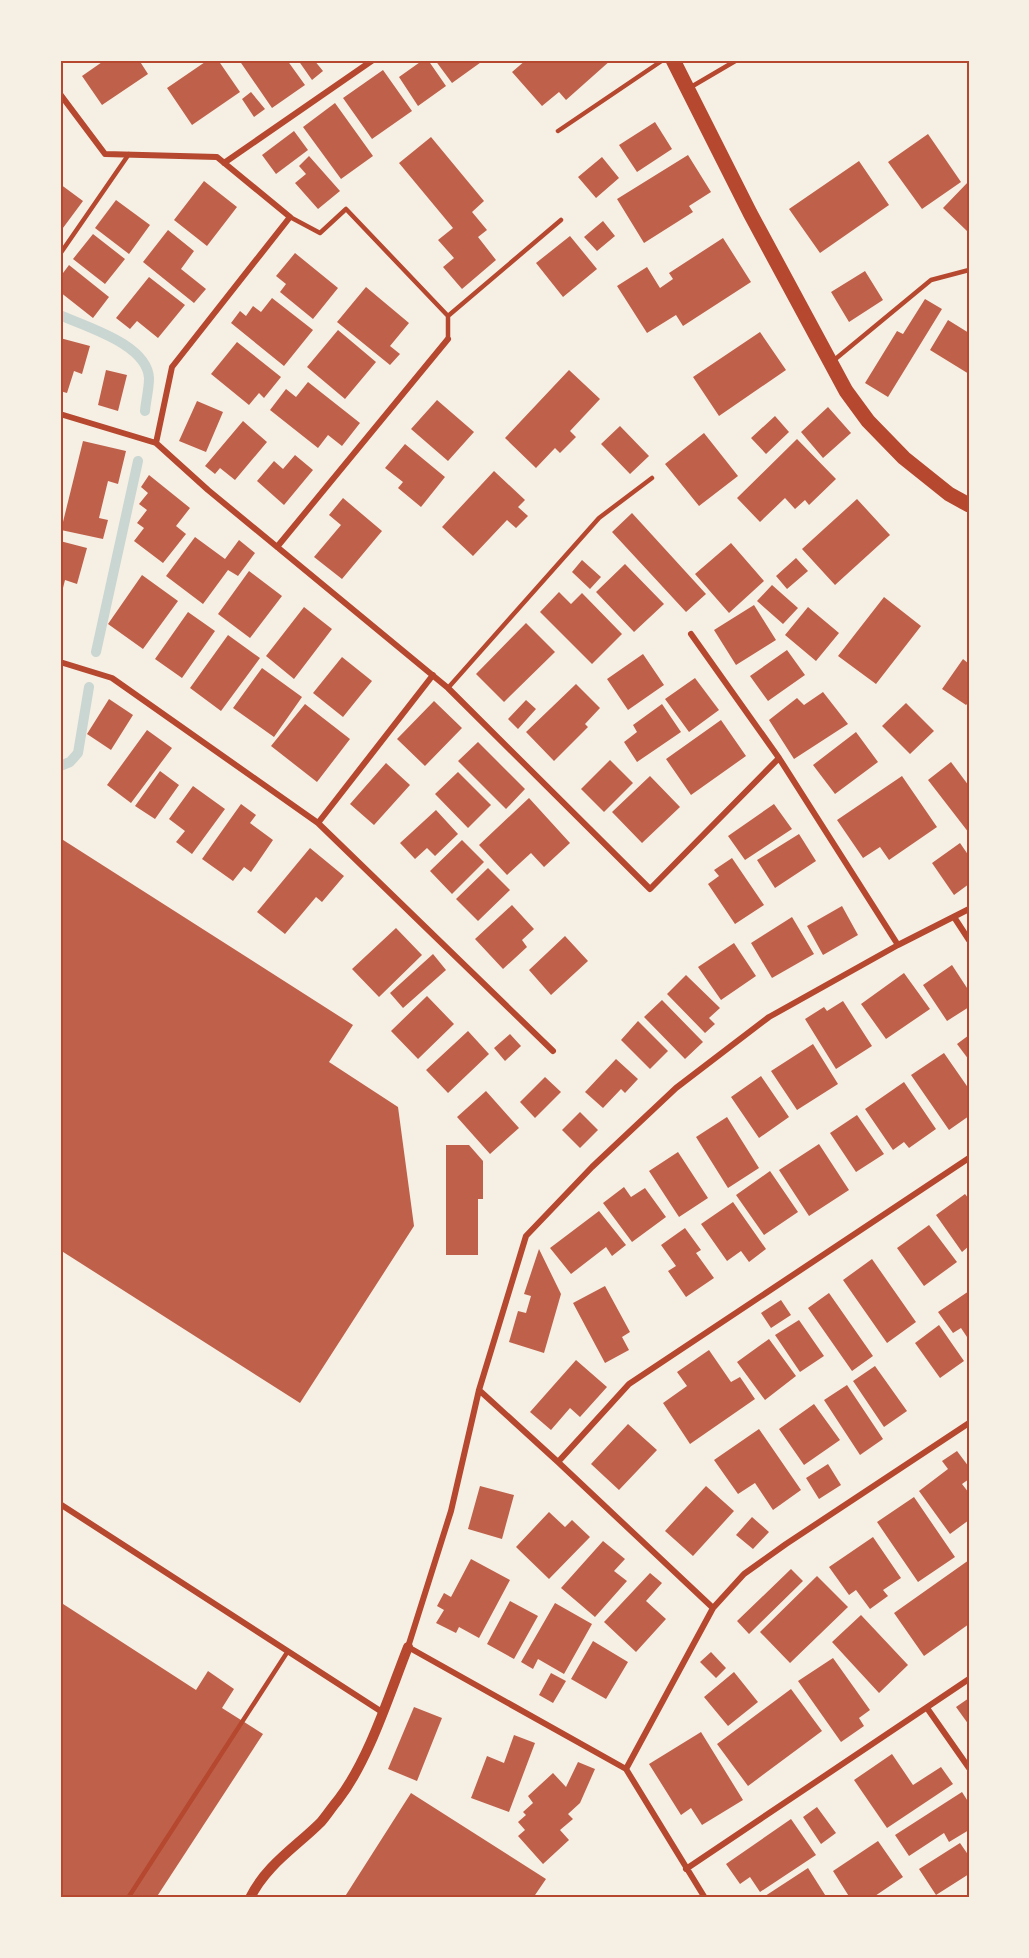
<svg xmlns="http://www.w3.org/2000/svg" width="1029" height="1958" font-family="Overpass,sans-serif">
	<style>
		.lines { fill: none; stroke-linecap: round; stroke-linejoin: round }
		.stream { stroke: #c9d6d2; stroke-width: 10 }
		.building { fill: #bf614a }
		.service { stroke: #b5482f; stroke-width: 4.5 }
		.minor { stroke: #b5482f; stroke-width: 6 }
		.tertiary { stroke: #b5482f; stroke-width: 10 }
		.primary { stroke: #b5482f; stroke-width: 15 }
		.neatline { fill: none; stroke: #b5482f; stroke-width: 2 }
	</style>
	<rect width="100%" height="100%" fill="#f6efe4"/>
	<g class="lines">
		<!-- stream -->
		<path class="stream" d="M 60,315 C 86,327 147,344 149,378 C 149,389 146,400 145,411
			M 96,652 L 138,461
			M 60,766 L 70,762 L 78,753 L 89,687"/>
	</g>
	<!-- building -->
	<path class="building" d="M 105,60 L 139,60 L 148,74 L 102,105 L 82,76 Z
		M 208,60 L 218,60 L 240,92 L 192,125 L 167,88 Z
		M 239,60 L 287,60 L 305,85 L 272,108 Z
		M 298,60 L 314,60 L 323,71 L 312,80 Z
		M 423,60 L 428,60 L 446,86 L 418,106 L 399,77 Z
		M 435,60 L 484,60 L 452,83 Z
		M 526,60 L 611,60 L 566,100 L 559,92 L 542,106 L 512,72 Z
		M 383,70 L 412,111 L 372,139 L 343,98 Z
		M 251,92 L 265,109 L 254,117 L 242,99 Z
		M 335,103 L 373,156 L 341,179 L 303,127 Z
		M 655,122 L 672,149 L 637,172 L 619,145 Z
		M 294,131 L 308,150 L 276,174 L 262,155 Z
		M 928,134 L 961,182 L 922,209 L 888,162 Z
		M 431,137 L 484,201 L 472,212 L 487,230 L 478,237 L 496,260 L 462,289 L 443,267 L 454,258 L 438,240 L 453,228 L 399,163 Z
		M 688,155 L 711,192 L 689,206 L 693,212 L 644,243 L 617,199 Z
		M 309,156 L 340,191 L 318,209 L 295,183 L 306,174 L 299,166 Z
		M 602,157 L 619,178 L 596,198 L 578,177 Z
		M 859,161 L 889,205 L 820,253 L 789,209 Z
		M 204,181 L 237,207 L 207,246 L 174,220 Z
		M 969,181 L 969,229 L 967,231 L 943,208 Z
		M 60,184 L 83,201 L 60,232 Z
		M 116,200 L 150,225 L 129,254 L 95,228 Z
		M 603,221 L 615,236 L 597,251 L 584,237 Z
		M 168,230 L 194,251 L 181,269 L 206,289 L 194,303 L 143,262 Z
		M 93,234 L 125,259 L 105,284 L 73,259 Z
		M 570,236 L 597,269 L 563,297 L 536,263 Z
		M 723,238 L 751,282 L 683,326 L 676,315 L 647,333 L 617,286 L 647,267 L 660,288 L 673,279 L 669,273 Z
		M 295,253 L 338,288 L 313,319 L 280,292 L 286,284 L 276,276 Z
		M 69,265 L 109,297 L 93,318 L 60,292 L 60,277 Z
		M 865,271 L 883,300 L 849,322 L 831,292 Z
		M 149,277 L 185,305 L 158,338 L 137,321 L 130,329 L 116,318 Z
		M 366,287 L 409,323 L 390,346 L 400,354 L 390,365 L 337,322 Z
		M 272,298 L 313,330 L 284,366 L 231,323 L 240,311 L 246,316 L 253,306 L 261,312 Z
		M 925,299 L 942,309 L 888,397 L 865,383 L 897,331 L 903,334 Z
		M 948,320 L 969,333 L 969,374 L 930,350 Z
		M 338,330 L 376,362 L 345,399 L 307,367 Z
		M 760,332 L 786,370 L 719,416 L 693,377 Z
		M 60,338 L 90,346 L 82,374 L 74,371 L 67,393 L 60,391 Z
		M 237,342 L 281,377 L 264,398 L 259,393 L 249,405 L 211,374 Z
		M 106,370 L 127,375 L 118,411 L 98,405 Z
		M 569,370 L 600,399 L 570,431 L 576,437 L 560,453 L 555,448 L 536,468 L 505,438 Z
		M 308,382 L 360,423 L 342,446 L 328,435 L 318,448 L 270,410 L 286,389 L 296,397 Z
		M 437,400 L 474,432 L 448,461 L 411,429 Z
		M 197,401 L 223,412 L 206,452 L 179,441 Z
		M 828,407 L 851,433 L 823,458 L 801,432 Z
		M 775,416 L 789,432 L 766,454 L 751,438 Z
		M 243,421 L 267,442 L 235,480 L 220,468 L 215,474 L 205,466 Z
		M 620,426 L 649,456 L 630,474 L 601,444 Z
		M 704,433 L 738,476 L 699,506 L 665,464 Z
		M 797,439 L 836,479 L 809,505 L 805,500 L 795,509 L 785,498 L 760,522 L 737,498 Z
		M 83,441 L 126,451 L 118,484 L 108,481 L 99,518 L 108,520 L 103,539 L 61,530 Z
		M 405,444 L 445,477 L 421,507 L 398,488 L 403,482 L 385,468 Z
		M 295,455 L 313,470 L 284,505 L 257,481 L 274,461 L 283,469 Z
		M 494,471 L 525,500 L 518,507 L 528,516 L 516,528 L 507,520 L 473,556 L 442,527 Z
		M 149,475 L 190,508 L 176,526 L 186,534 L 163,563 L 134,541 L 144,528 L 137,523 L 147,510 L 139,504 L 148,493 L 141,487 Z
		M 343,498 L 382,531 L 342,579 L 314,557 L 341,525 L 329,515 Z
		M 857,499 L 890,535 L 835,585 L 802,549 Z
		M 632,513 L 706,594 L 686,612 L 612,532 Z
		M 195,537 L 225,559 L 239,540 L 255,553 L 238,576 L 228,570 L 203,604 L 166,576 Z
		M 60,541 L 87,548 L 77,584 L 65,580 L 61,596 Z
		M 731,543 L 764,581 L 729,613 L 695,574 Z
		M 796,558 L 808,571 L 787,589 L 776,576 Z
		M 582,560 L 601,577 L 590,589 L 572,572 Z
		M 625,564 L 664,604 L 634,632 L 596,592 Z
		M 249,571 L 282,596 L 250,638 L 218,614 Z
		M 142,575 L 178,601 L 143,649 L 108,624 Z
		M 772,585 L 798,608 L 783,624 L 757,601 Z
		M 559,592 L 571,604 L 582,593 L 622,634 L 592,664 L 540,612 Z
		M 884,597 L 921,626 L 876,684 L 838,656 Z
		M 754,605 L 776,640 L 736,665 L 714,630 Z
		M 304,607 L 332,629 L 294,679 L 266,656 Z
		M 808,607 L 839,633 L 816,661 L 785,635 Z
		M 188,612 L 215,631 L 182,678 L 155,659 Z
		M 526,623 L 555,652 L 504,702 L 476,674 Z
		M 228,635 L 260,658 L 221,711 L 190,688 Z
		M 787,650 L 805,675 L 768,701 L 750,676 Z
		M 643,654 L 664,685 L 628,710 L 607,679 Z
		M 342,657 L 372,681 L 343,717 L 313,693 Z
		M 963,659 L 969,664 L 969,702 L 966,705 L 942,689 Z
		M 262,668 L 302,697 L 274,737 L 233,708 Z
		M 695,678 L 719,710 L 689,732 L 665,699 Z
		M 576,684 L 600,708 L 585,724 L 588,727 L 554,761 L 526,732 Z
		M 823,692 L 848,724 L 794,759 L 769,720 L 797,698 L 804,705 Z
		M 109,699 L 133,715 L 111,750 L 87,734 Z
		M 526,700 L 536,709 L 518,729 L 508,719 Z
		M 434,701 L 462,728 L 425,766 L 397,739 Z
		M 906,703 L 934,731 L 910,754 L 882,726 Z
		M 305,704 L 350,739 L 317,782 L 271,746 Z
		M 662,704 L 681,732 L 637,762 L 624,742 L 637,732 L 633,725 Z
		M 721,720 L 746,756 L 691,795 L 666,759 Z
		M 147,730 L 172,748 L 131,803 L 107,785 Z
		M 856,732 L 878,762 L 835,794 L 813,765 Z
		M 478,742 L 525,789 L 506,809 L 458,761 Z
		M 610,760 L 633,783 L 604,812 L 581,789 Z
		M 951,762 L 969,786 L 969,833 L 928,780 Z
		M 386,763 L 410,785 L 374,825 L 350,804 Z
		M 160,771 L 179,785 L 155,819 L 135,806 Z
		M 458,772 L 491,805 L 468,828 L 435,794 Z
		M 650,776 L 680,807 L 642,843 L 612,812 Z
		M 902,776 L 937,827 L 889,860 L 880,847 L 863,858 L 837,820 Z
		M 193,786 L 225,809 L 192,854 L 176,842 L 185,831 L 169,819 Z
		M 529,798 L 570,843 L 544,867 L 531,853 L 507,875 L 479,845 Z
		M 241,804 L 256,815 L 250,823 L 273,840 L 251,872 L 244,867 L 233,881 L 202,859 Z
		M 774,804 L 792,829 L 745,860 L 728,836 Z
		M 436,810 L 458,834 L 435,856 L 427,848 L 415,859 L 400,843 Z
		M 799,834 L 816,861 L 775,888 L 757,860 Z
		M 60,838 L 353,1025 L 329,1062 L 398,1107 L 414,1226 L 300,1403 L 60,1250 Z
		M 462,840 L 484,862 L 452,894 L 430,871 Z
		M 960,843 L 969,856 L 969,884 L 954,895 L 932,863 Z
		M 310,848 L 344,876 L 322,902 L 316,897 L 285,934 L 257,912 Z
		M 732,858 L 764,905 L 735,924 L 708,884 L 719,876 L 714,870 Z
		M 488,868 L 510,890 L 478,921 L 456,899 Z
		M 512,905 L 534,929 L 522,940 L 527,947 L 503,969 L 475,939 Z
		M 842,906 L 858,935 L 823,955 L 807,926 Z
		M 792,917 L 814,954 L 772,978 L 751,943 Z
		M 396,928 L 422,955 L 379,997 L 352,969 Z
		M 565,936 L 588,961 L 551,995 L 529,970 Z
		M 734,943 L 756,976 L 721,1000 L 698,967 Z
		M 433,954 L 446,970 L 403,1008 L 390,993 Z
		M 952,965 L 969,991 L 969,1007 L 947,1021 L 923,985 Z
		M 904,973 L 930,1009 L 886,1039 L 861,1004 Z
		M 686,975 L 720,1008 L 709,1018 L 715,1024 L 705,1033 L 667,994 Z
		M 427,996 L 454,1024 L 418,1059 L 391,1031 Z
		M 662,1000 L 703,1042 L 685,1059 L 644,1017 Z
		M 843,1001 L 872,1046 L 836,1069 L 805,1019 L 824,1007 L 827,1011 Z
		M 638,1021 L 668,1051 L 650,1069 L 621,1040 Z
		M 468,1031 L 489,1054 L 448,1093 L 426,1070 Z
		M 510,1034 L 521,1046 L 505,1061 L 494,1048 Z
		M 969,1035 L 969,1060 L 957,1044 Z
		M 813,1044 L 838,1084 L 797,1110 L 771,1071 Z
		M 944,1053 L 969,1089 L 969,1116 L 949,1130 L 911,1075 Z
		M 616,1059 L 638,1079 L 625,1093 L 621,1089 L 603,1108 L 585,1092 Z
		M 761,1076 L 789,1117 L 759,1138 L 731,1097 Z
		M 545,1077 L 561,1092 L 535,1118 L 520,1102 Z
		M 904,1082 L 936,1129 L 909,1148 L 904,1142 L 893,1150 L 865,1109 Z
		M 486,1091 L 519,1128 L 490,1154 L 457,1117 Z
		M 580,1112 L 598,1130 L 580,1148 L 562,1130 Z
		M 857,1115 L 884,1154 L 856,1172 L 830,1133 Z
		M 727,1117 L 759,1168 L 728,1188 L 696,1137 Z
		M 819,1144 L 849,1190 L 809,1216 L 779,1170 Z
		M 446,1145 L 469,1145 L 483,1161 L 483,1199 L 478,1199 L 478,1255 L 446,1255 Z
		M 678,1152 L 708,1198 L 679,1217 L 649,1171 Z
		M 770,1171 L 798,1212 L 764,1235 L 736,1195 Z
		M 624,1187 L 631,1197 L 645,1188 L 666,1217 L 632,1242 L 603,1203 Z
		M 965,1194 L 969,1199 L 969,1246 L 962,1252 L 936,1215 Z
		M 733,1202 L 766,1249 L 749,1262 L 741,1251 L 727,1261 L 701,1224 Z
		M 599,1211 L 626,1245 L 612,1256 L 606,1247 L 571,1274 L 550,1248 Z
		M 929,1225 L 957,1262 L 924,1286 L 897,1248 Z
		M 685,1228 L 701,1250 L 696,1253 L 714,1278 L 686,1297 L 668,1271 L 676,1266 L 661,1245 Z
		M 539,1249 L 561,1294 L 544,1353 L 509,1342 L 518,1311 L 526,1313 L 531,1296 L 524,1294 Z
		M 872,1259 L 916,1322 L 887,1343 L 843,1280 Z
		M 605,1286 L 630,1332 L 622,1337 L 629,1350 L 605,1363 L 573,1303 Z
		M 969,1291 L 969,1340 L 961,1328 L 953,1333 L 938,1312 Z
		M 829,1293 L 873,1356 L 852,1371 L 808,1308 Z
		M 781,1300 L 791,1315 L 771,1328 L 761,1313 Z
		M 799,1320 L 824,1356 L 800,1372 L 775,1335 Z
		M 939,1325 L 964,1361 L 940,1378 L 915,1343 Z
		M 769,1339 L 796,1376 L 765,1400 L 737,1362 Z
		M 709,1350 L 731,1382 L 740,1377 L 755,1399 L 690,1444 L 663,1403 L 687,1386 L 677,1372 Z
		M 576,1360 L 607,1387 L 580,1417 L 570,1408 L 551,1430 L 530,1412 Z
		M 875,1366 L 907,1411 L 884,1427 L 853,1381 Z
		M 847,1385 L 883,1439 L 860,1455 L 824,1400 Z
		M 814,1404 L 840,1440 L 804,1465 L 779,1429 Z
		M 628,1424 L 657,1450 L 619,1490 L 591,1464 Z
		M 759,1429 L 801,1490 L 773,1510 L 755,1483 L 738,1494 L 714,1460 Z
		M 957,1451 L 969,1467 L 969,1479 L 962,1484 L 969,1493 L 969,1520 L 950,1534 L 919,1491 L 948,1469 L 942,1461 Z
		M 828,1464 L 841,1485 L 819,1499 L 806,1478 Z
		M 480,1486 L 514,1495 L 502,1539 L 468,1529 Z
		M 706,1486 L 734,1511 L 693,1556 L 665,1531 Z
		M 914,1497 L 955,1557 L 918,1582 L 877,1522 Z
		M 549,1512 L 565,1527 L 572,1520 L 590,1537 L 549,1579 L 516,1547 Z
		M 752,1517 L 769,1532 L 753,1549 L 736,1535 Z
		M 873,1537 L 901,1578 L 883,1590 L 888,1596 L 870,1609 L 856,1590 L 849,1595 L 829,1567 Z
		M 603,1541 L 625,1559 L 614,1571 L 627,1581 L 595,1617 L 561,1588 Z
		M 471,1559 L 510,1580 L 479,1638 L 459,1627 L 456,1633 L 436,1623 L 444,1610 L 437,1606 L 444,1593 L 451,1597 Z
		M 969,1560 L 969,1624 L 924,1656 L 894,1613 Z
		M 791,1569 L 803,1581 L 749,1634 L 737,1621 Z
		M 650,1573 L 662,1583 L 646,1601 L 666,1619 L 636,1652 L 604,1622 Z
		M 817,1576 L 848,1607 L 790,1663 L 760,1632 Z
		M 510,1601 L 538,1616 L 514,1659 L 487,1644 Z
		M 60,1602 L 196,1690 L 208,1671 L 234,1689 L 222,1708 L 263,1734 L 156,1898 L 60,1898 Z
		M 555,1603 L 592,1624 L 564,1674 L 538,1659 L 533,1669 L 521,1662 Z
		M 861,1615 L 908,1665 L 879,1693 L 832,1642 Z
		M 593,1641 L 628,1662 L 606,1699 L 571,1679 Z
		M 711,1652 L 726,1668 L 716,1678 L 700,1662 Z
		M 833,1658 L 870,1710 L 859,1718 L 864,1726 L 841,1742 L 798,1681 Z
		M 734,1672 L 758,1702 L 728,1726 L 704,1697 Z
		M 551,1673 L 566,1681 L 553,1703 L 539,1695 Z
		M 791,1689 L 822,1731 L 748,1786 L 717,1744 Z
		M 969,1698 L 969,1725 L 956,1707 Z
		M 414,1707 L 442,1718 L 417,1781 L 388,1769 Z
		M 701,1732 L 743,1800 L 702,1825 L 691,1808 L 681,1815 L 649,1764 Z
		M 514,1735 L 535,1743 L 509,1812 L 471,1798 L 487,1756 L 504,1763 Z
		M 892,1754 L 913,1785 L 941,1767 L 953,1784 L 887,1828 L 854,1780 Z
		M 578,1762 L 595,1769 L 580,1803 L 568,1814 L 573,1819 L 560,1830 L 569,1840 L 543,1864 L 518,1836 L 525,1830 L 518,1822 L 526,1815 L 523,1812 L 533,1803 L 528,1796 L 553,1773 L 566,1787 Z
		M 962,1792 L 969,1803 L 969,1830 L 949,1842 L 944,1833 L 909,1856 L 895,1835 Z
		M 411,1793 L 546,1879 L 533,1898 L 344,1898 Z
		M 817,1807 L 836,1833 L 821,1844 L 803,1817 Z
		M 791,1819 L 816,1855 L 760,1892 L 750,1877 L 740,1884 L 726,1864 Z
		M 878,1841 L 903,1877 L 872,1898 L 850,1898 L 833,1871 Z
		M 960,1843 L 969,1856 L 969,1874 L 936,1895 L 919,1869 Z
		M 808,1868 L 827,1898 L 762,1898 Z"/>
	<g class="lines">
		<!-- service -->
		<path class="service" d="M 691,87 L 737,60
			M 558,131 L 663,60
			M 290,217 L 320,233 L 346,209 L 448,316 L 448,339
			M 60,254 L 129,154
			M 448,316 L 561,220
			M 833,361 L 931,280 L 969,270
			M 448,688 L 599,518 L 652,478
			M 128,1898 L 288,1651"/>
		<!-- minor -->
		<path class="minor" d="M 60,94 L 105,154 L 217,157 L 290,217 L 172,367 L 156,443
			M 224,163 L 373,60
			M 60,414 L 156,443 L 208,490 L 448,688 L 650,889 L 779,758 L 898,945
			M 277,547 L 448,339
			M 691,634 L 779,758
			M 60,662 L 112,678 L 318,823 L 553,1051
			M 318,823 L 433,675
			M 954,917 L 969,940
			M 479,1390 L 558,1462 L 713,1608
			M 558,1462 L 629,1384 L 969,1158
			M 60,1504 L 382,1712
			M 927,1708 L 969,1768
			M 626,1769 L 713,1608 L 744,1574 L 786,1544 L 969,1423
			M 686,1869 L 969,1679
			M 705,1898 L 626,1769 L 408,1647 L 451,1511 L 479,1390 L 526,1236 L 592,1167 L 676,1088 L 769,1017 L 898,945 L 969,909"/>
		<!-- tertiary -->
		<path class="tertiary" d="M 250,1898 C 266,1865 296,1847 321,1822 C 327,1815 332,1807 338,1800 C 369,1760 389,1695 408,1647"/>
		<!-- primary -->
		<path class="primary" d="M 673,60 L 750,213 L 846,391 L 868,421 L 904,458 L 949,494 L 969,505"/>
	</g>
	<!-- border -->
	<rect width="1029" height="1958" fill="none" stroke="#f6efe4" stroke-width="123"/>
	<rect x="62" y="62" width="906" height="1834" class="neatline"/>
</svg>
